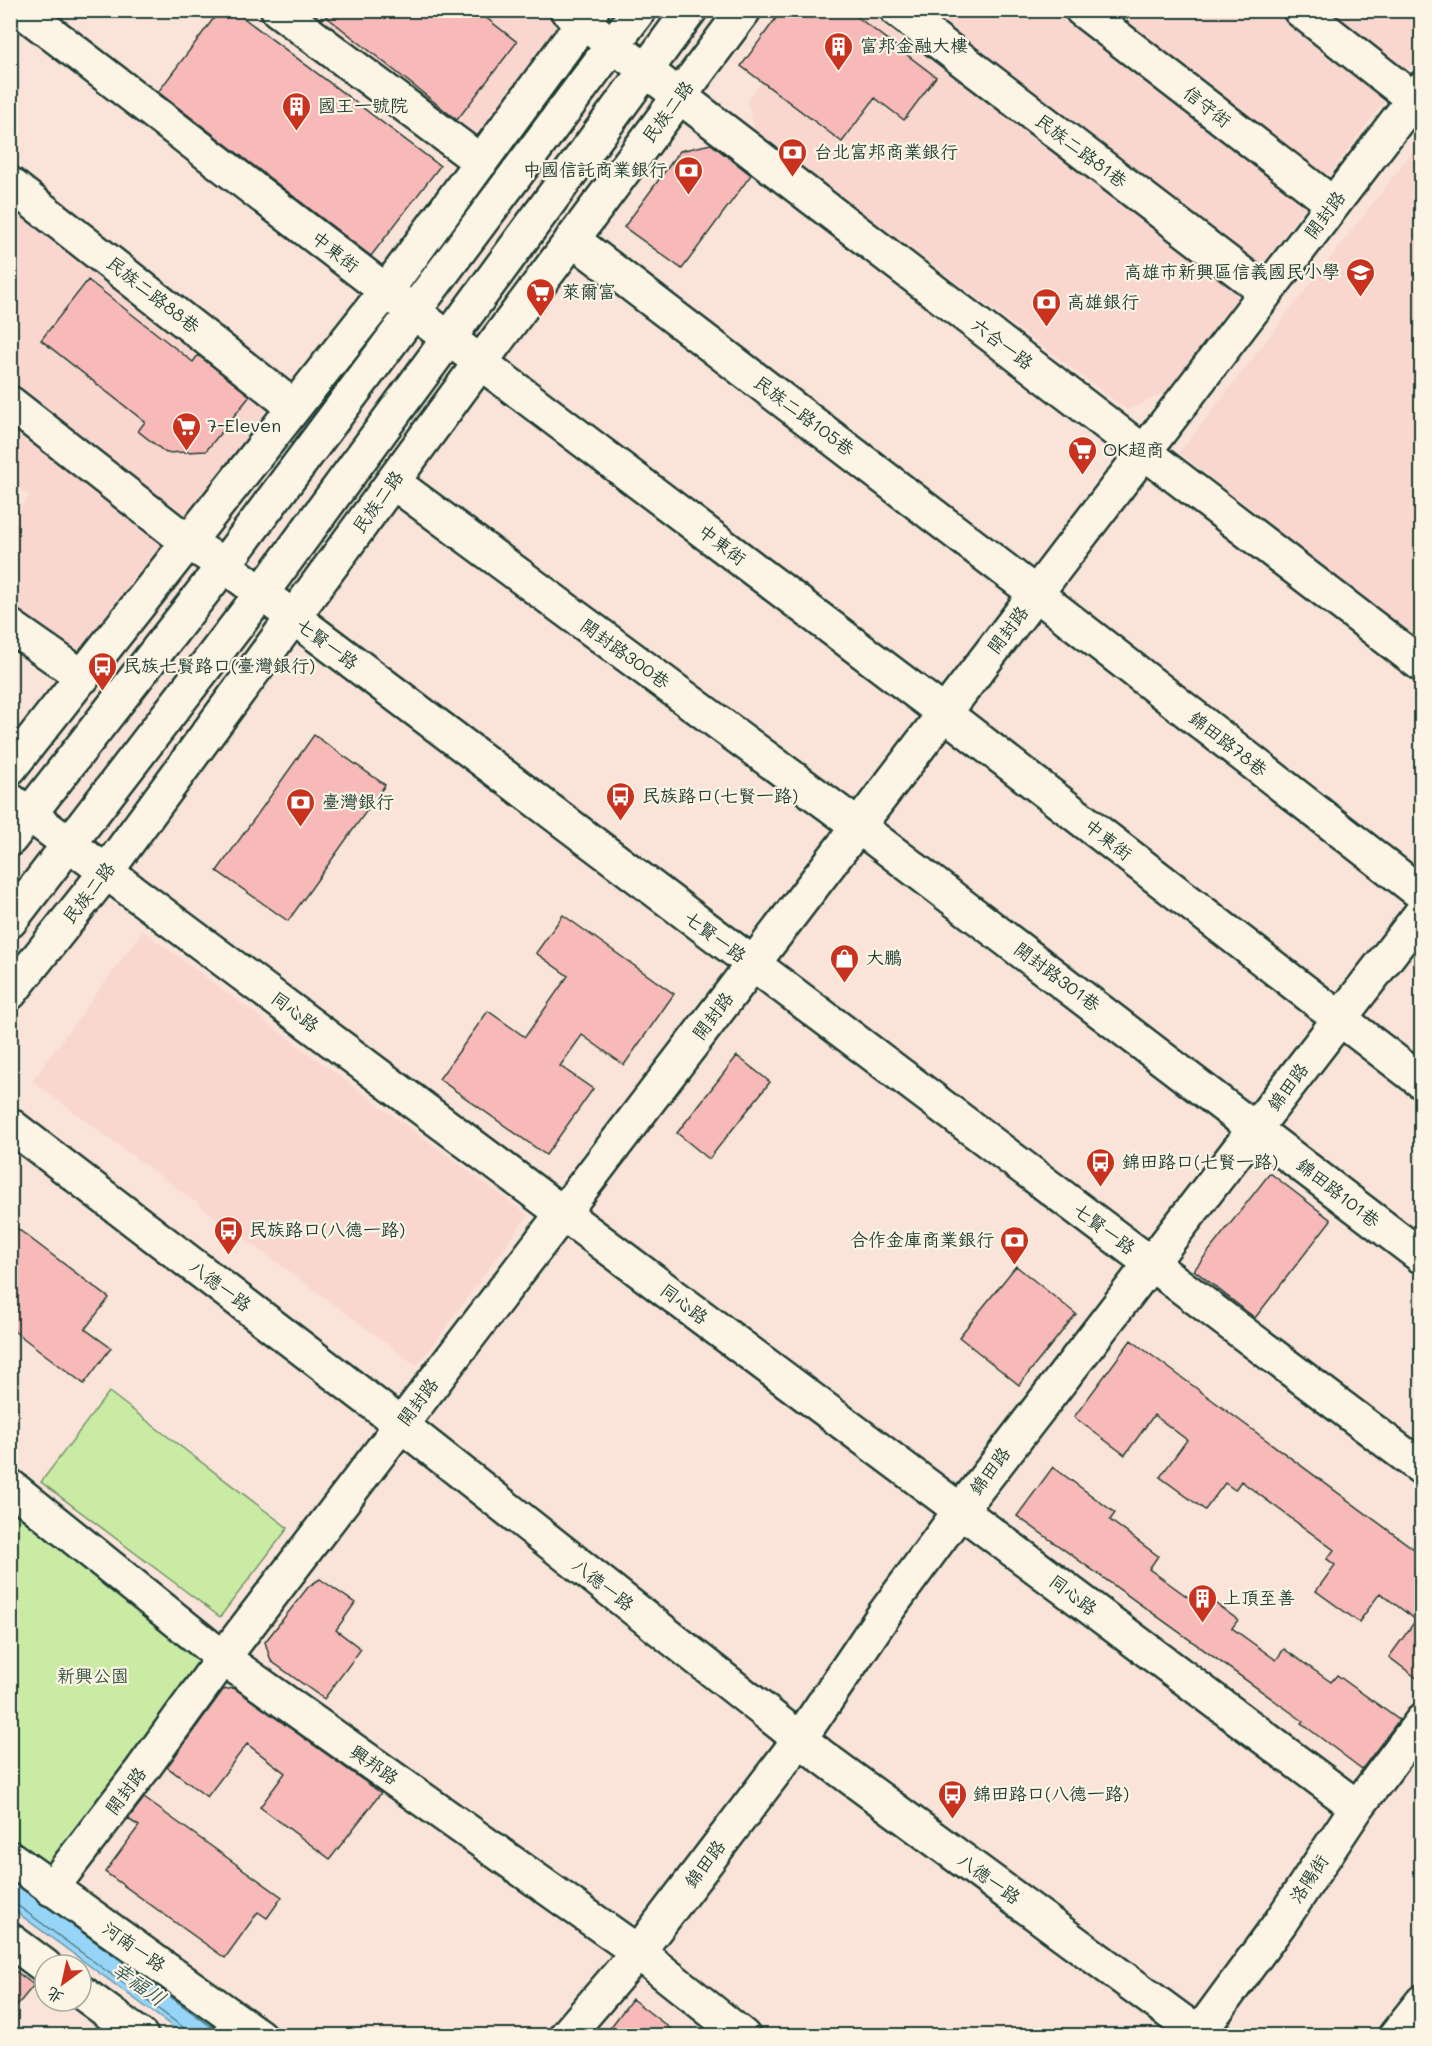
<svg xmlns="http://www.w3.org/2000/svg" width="1432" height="2046" font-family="Mali,'LXGW WenKai TC',sans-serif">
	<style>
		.built { fill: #f9d7cf }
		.green { fill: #c9eba4; stroke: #74946c; stroke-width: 1.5 }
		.water { fill: #97d5f8; stroke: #6798aa; stroke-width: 1.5 }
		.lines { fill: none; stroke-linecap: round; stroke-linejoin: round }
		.shore { stroke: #4f7a82; stroke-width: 1.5 }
		.building { fill: #f7bab9; stroke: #1f3d34; stroke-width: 1.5 }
		.minor-casing { stroke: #1f3d34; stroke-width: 38 }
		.major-casing { stroke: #1f3d34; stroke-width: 38 }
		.minor { stroke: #fcf5e5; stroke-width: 33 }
		.major { stroke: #fcf5e5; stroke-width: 33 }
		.labels { text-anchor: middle; stroke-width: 4.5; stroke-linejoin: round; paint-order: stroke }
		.poi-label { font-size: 18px; fill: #1f3d34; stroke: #fcf5e5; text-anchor: start }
		.street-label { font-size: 18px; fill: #1f3d34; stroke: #fcf5e5 }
		.park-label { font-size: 18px; fill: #385745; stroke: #fcf5e5 }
		.water-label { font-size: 20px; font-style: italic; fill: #375b5b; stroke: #fcf5e5 }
	</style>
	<rect width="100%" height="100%" fill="#fae3d8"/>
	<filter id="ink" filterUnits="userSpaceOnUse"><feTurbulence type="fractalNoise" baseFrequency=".0167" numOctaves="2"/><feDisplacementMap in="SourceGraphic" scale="12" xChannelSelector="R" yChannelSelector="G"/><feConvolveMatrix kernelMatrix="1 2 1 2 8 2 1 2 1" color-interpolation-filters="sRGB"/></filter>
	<g filter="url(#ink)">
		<!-- built -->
		<path class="built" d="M 306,11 L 569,11 L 478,136 Z
			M 817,11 L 1421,11 L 1421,52 L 1167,392 L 1127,410 L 755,131 L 747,101 Z
			M 1421,141 L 1421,642 L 1179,453 Z
			M 10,164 L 288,380 L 67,681 L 11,639 L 11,521 L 29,496 L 11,481 Z
			M 143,931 L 528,1215 L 417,1366 L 32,1081 Z"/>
		<!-- green -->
		<path class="green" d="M 109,1392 L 288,1528 L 220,1617 L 41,1482 Z
			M 10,1506 L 207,1661 L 45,1876 L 11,1848 Z"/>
		<!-- water -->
		<path class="water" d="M 10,1871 L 235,2035 L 184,2035 L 11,1908 Z"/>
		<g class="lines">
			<!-- shore -->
			<path class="shore" d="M 10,1904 L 17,1905 L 184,2028 L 187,2036
				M 60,1916 L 224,2036"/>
		</g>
		<!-- building -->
		<path class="building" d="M 220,10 L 233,10 L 440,166 L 371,256 L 158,92 Z
			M 318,10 L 476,10 L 517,42 L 457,120 Z
			M 782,10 L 848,10 L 936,77 L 904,120 L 875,98 L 842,142 L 741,66 Z
			M 711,144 L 751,175 L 682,269 L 624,227 L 680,151 Z
			M 88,280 L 193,362 L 198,355 L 250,396 L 206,451 L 166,453 L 138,431 L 145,422 L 41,340 Z
			M 314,735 L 385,785 L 288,921 L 217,871 Z
			M 563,915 L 674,994 L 624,1065 L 582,1035 L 560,1066 L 593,1089 L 546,1155 L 439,1079 L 488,1011 L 525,1037 L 568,976 L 536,953 Z
			M 737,1056 L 770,1082 L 709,1159 L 677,1133 Z
			M 1270,1173 L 1331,1220 L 1255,1318 L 1194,1270 Z
			M 10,1223 L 109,1298 L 85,1329 L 111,1348 L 84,1384 L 10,1328 Z
			M 1016,1266 L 1076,1314 L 1019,1385 L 959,1337 Z
			M 1131,1340 L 1422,1555 L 1422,1682 L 1389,1657 L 1416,1620 L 1380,1593 L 1359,1622 L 1316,1591 L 1335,1565 L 1327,1559 L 1334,1550 L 1241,1481 L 1235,1490 L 1225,1483 L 1205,1510 L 1160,1477 L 1187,1440 L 1154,1415 L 1125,1455 L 1074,1417 Z
			M 1053,1467 L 1115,1513 L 1110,1520 L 1158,1556 L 1149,1569 L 1192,1600 L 1198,1591 L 1238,1620 L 1232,1628 L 1276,1660 L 1284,1649 L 1331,1682 L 1337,1675 L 1399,1720 L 1362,1769 L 1301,1723 L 1303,1721 L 1017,1516 Z
			M 320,1579 L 355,1603 L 336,1630 L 361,1649 L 324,1699 L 271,1661 L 265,1642 L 309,1586 Z
			M 234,1688 L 381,1793 L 330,1859 L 260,1807 L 285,1773 L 247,1744 L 207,1797 L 167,1767 L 223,1690 Z
			M 144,1798 L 282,1897 L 267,1918 L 258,1912 L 225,1958 L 105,1872 L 139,1826 L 128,1819 Z
			M 10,1967 L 34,1985 L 10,2014 Z
			M 632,1999 L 680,2036 L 604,2036 Z"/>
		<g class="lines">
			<defs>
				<path id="minor" d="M 21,10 L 386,291 L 944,713 L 1422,1082
					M 278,10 L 481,162
					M 567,10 L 1422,665
					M 897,10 L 1266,292
					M 1082,10 L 1333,204
					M 1300,10 L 1413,99
					M 10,184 L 294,407
					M 572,239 L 1035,593 L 1422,894
					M 10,403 L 189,543 L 224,565 L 1422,1468
					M 393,482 L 858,826 L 1422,1257
					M 10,626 L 83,677
					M 10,768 L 386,291 L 592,10
					M 10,800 L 1357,1807
					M 10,993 L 106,872 L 471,375 L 744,10
					M 10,1125 L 386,1413 L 820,1755 L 1202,2036
					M 10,1486 L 223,1658 L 638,1952 L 743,2036
					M 10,1858 L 259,2036
					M 51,1889 L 142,1770 L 223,1658 L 1422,88
					M 10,1940 L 45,1966
					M 81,1992 L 141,2036
					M 566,2036 L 638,1952 L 799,1740 L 885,1613 L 960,1511 L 1422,912
					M 1197,2036 L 1280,1923 L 1357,1807 L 1422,1721
					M 1395,2036 L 1422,2002"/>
				<path id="major" d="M 10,839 L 224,565 L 639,10
					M 10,921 L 261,594 L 690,10"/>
			</defs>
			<!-- minor casing -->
			<use href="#minor" class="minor-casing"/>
			<!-- major casing -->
			<use href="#major" class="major-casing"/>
			<!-- minor -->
			<use href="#minor" class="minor"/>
			<!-- major -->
			<use href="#major" class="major"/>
		</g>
	</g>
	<!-- icons -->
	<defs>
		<symbol id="building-pin" viewBox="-11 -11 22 30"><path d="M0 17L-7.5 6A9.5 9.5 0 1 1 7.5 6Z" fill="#c8321e" stroke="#fcf5e5"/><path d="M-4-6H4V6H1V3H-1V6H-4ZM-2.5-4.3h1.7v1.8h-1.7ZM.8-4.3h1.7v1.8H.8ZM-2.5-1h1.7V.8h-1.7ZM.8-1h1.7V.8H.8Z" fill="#fff"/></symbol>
		<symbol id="bank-pin" viewBox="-11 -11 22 30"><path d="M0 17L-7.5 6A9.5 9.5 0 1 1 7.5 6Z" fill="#c8321e" stroke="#fcf5e5"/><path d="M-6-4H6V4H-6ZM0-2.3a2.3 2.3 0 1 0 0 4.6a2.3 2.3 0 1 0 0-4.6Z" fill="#fff"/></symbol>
		<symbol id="school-pin" viewBox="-11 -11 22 30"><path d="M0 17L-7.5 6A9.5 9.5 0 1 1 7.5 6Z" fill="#c8321e" stroke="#fcf5e5"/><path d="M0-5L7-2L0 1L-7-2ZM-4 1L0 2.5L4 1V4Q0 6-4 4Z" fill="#fff"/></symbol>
		<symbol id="supermarket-pin" viewBox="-11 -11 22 30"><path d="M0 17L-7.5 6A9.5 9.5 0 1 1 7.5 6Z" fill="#c8321e" stroke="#fcf5e5"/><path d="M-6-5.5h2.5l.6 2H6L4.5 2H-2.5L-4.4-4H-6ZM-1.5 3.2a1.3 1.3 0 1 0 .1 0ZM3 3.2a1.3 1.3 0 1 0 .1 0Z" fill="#fff"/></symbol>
		<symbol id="bus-pin" viewBox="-11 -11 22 30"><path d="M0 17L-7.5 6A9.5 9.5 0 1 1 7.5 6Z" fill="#c8321e" stroke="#fcf5e5"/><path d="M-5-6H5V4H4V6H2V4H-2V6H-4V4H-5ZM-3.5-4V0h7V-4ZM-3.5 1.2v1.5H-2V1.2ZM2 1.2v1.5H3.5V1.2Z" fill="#fff"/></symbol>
		<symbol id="shop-pin" viewBox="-11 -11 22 30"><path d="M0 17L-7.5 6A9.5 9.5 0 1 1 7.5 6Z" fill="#c8321e" stroke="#fcf5e5"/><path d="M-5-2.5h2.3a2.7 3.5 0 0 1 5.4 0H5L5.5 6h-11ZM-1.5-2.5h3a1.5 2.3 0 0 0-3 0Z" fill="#fff"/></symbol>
	</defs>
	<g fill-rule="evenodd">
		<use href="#building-pin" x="822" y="30" width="33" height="45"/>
		<use href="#building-pin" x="280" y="90" width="33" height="45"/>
		<use href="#bank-pin" x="776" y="136" width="33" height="45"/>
		<use href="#bank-pin" x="672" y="154" width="33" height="45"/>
		<use href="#school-pin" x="1344" y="256" width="33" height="45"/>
		<use href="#supermarket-pin" x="524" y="276" width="33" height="45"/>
		<use href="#bank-pin" x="1030" y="286" width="33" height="45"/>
		<use href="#supermarket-pin" x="170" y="410" width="33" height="45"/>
		<use href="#supermarket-pin" x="1066" y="434" width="33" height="45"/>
		<use href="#bus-pin" x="86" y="650" width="33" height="45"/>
		<use href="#bus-pin" x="604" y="780" width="33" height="45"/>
		<use href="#bank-pin" x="284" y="786" width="33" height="45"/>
		<use href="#shop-pin" x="828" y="942" width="33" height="45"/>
		<use href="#bus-pin" x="1084" y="1146" width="33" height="45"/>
		<use href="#bus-pin" x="212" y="1214" width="33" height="45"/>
		<use href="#bank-pin" x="998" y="1224" width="33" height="45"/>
		<use href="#building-pin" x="1186" y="1582" width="33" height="45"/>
		<use href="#bus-pin" x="936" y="1778" width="33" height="45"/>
	</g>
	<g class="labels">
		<!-- poi labels -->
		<g class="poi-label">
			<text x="860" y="52">富邦金融大樓</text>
			<text x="318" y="112">國王一號院</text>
			<text x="814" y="158">台北富邦商業銀行</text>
			<text x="667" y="176" text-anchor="end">中國信託商業銀行</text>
			<text x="1340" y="278" text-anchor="end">高雄市新興區信義國民小學</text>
			<text x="562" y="298">萊爾富</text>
			<text x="1067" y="308">高雄銀行</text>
			<text x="207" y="432">7-Eleven</text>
			<text x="1103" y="456">OK超商</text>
			<text x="123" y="672">民族七賢路口(臺灣銀行)</text>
			<text x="642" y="802">民族路口(七賢一路)</text>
			<text x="322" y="808">臺灣銀行</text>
			<text x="866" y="964">大鵬</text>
			<text x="1122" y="1168">錦田路口(七賢一路)</text>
			<text x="249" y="1236">民族路口(八德一路)</text>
			<text x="994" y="1246" text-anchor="end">合作金庫商業銀行</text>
			<text x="1223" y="1604">上頂至善</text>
			<text x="973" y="1800">錦田路口(八德一路)</text>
		</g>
		<!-- street labels -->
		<g class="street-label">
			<text transform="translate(1207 107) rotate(38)" y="6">信守街</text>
			<text transform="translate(668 112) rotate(-53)" y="6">民族二路</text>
			<text transform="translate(1081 151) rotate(37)" y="6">民族二路81巷</text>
			<text transform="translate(1325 215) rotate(-53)" y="6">開封路</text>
			<text transform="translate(335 252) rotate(38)" y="6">中東街</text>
			<text transform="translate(153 295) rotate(38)" y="6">民族二路88巷</text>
			<text transform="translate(1002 344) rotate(37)" y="6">六合一路</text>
			<text transform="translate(804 416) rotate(37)" y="6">民族二路105巷</text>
			<text transform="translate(378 502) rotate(-54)" y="6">民族二路</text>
			<text transform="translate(722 545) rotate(37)" y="6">中東街</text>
			<text transform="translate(1008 630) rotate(-53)" y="6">開封路</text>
			<text transform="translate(327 644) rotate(37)" y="6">七賢一路</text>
			<text transform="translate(625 654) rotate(36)" y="6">開封路300巷</text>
			<text transform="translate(1228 744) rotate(38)" y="6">錦田路78巷</text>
			<text transform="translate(1108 840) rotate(38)" y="6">中東街</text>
			<text transform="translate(89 893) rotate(-52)" y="6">民族二路</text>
			<text transform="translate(715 937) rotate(37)" y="6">七賢一路</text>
			<text transform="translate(1057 977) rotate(37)" y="6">開封路301巷</text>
			<text transform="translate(295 1012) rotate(37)" y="6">同心路</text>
			<text transform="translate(713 1016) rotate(-53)" y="6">開封路</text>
			<text transform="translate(1288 1087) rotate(-53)" y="6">錦田路</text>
			<text transform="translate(1338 1193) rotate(38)" y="6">錦田路101巷</text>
			<text transform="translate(1104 1229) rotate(37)" y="6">七賢一路</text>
			<text transform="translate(220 1286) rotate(37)" y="6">八德一路</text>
			<text transform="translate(684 1304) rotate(37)" y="6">同心路</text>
			<text transform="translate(418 1402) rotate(-53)" y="6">開封路</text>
			<text transform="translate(990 1471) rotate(-53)" y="6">錦田路</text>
			<text transform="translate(603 1585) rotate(38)" y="6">八德一路</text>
			<text transform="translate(1073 1595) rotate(37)" y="6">同心路</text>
			<text transform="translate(374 1765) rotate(35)" y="6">興邦路</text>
			<text transform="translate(126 1791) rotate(-53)" y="6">開封路</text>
			<text transform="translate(705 1864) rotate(-53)" y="6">錦田路</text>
			<text transform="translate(989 1879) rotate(36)" y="6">八德一路</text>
			<text transform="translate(1309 1879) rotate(-56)" y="6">洛陽街</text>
			<text transform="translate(134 1947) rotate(35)" y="6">河南一路</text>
		</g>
		<!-- park labels -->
		<g class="park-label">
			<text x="93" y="1682">新興公園</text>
		</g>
		<!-- water labels -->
		<g class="water-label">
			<text transform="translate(139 1984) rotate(36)" y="7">幸福川</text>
		</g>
	</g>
	<!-- margin -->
	<rect width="1432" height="2046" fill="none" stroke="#fcf5e5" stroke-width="36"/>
	<rect x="18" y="18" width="1396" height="2010" fill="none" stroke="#1f3d34" stroke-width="2" filter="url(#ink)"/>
	<!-- north arrow -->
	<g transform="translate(63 1983) rotate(213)"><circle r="28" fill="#fcf5e5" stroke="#a4ab9e" stroke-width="1.5"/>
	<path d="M0-4.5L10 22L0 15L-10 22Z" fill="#c8321e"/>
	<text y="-9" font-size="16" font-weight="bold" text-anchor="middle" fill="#1f3d34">北</text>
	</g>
</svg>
